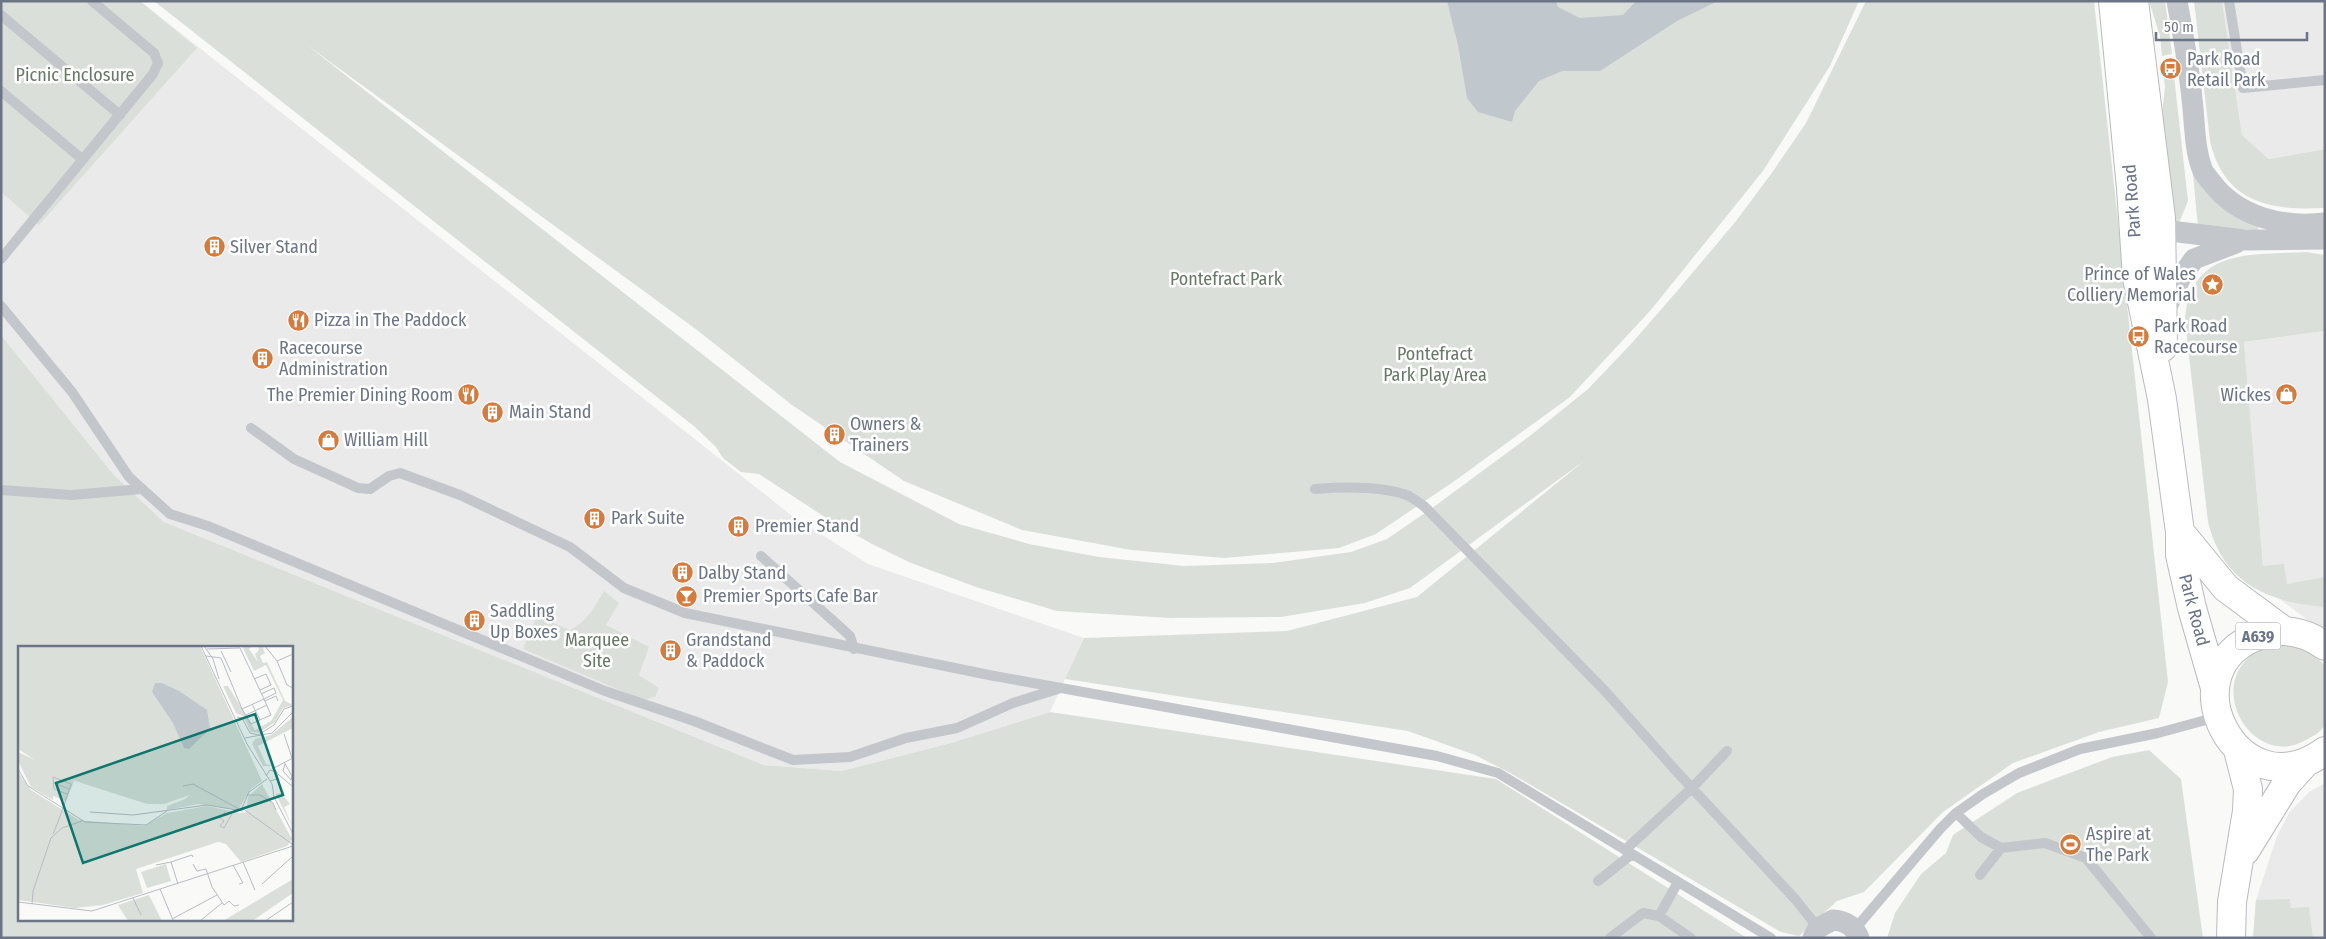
<svg xmlns="http://www.w3.org/2000/svg" width="2326" height="939" font-family="'Fira Sans Condensed',sans-serif">
	<style>
		.built { fill: #eaeaeb }
		.green { fill: #dae0d9; fill-rule: evenodd }
		.water { fill: #c0c7cd }
		.lines { fill: none; stroke-linecap: round; stroke-linejoin: round }
		.primary-casing { stroke: #b9bbc0; stroke-width: 30 }
		.service { stroke: #c3c6ca; stroke-width: 10 }
		.minor { stroke: #c3c6ca; stroke-width: 21 }
		.primary { stroke: #fff; stroke-width: 28 }
		.labels { text-anchor: middle; stroke-width: 5; stroke-linejoin: round; paint-order: stroke }
		.shield { fill: #fff; stroke: #979eaa; stroke-width: 1 }
		.shield-label { font-size: 16px; font-weight: bold; fill: #6b7586 }
		.poi-label { font-size: 18px; fill: #6b7586; stroke: #fff; text-anchor: start }
		.park-label { font-size: 18px; fill: #667866; stroke: #fff }
		.street-label { font-size: 18px; fill: #6b7586; stroke: #fff }
		.inset-road { fill: none; stroke: #b8bcc3; stroke-width: 1 }
		.view { fill: #0f766e; fill-opacity: 0.15; stroke: #0f766e; stroke-width: 2.5 }
		.inset-edge { fill: none; stroke: #6b7586; stroke-width: 2.5 }
	</style>
	<rect width="100%" height="100%" fill="#f9f9f8"/>
	<!-- built -->
	<path class="built" d="M 1,1 L 140,1 L 791,515 L 868,564 L 1084,638 L 1050,712 L 951,743 L 841,771 L 764,765 L 164,522 L 114,475 L 1,335 Z
		M 2222,1 L 2325,1 L 2325,149 L 2269,159 L 2242,135 Z
		M 2325,331 L 2325,633 L 2281,600 L 2263,566 L 2244,342 Z
		M 2325,783 L 2325,938 L 2253,938 L 2256,900 L 2277,836 L 2289,813 L 2309,792 Z"/>
	<!-- green -->
	<path class="green" d="M 1,1 L 140,1 L 197,48 L 39,225 L 1,192 Z
		M 154,1 L 1859,1 L 1830,66 L 1763,171 L 1650,311 L 1570,397 L 1456,480 L 1376,534 L 1339,548 L 1224,558 L 1131,550 L 1022,530 L 904,481 L 792,405 L 697,330 L 307,45 L 840,462 L 959,524 L 1029,544 L 1099,557 L 1184,566 L 1273,563 L 1351,552 L 1387,539 L 1435,506 L 1531,435 L 1588,389 L 1631,344 L 1678,290 L 1736,221 L 1771,174 L 1806,123 L 1866,1 L 2094,1 L 2168,682 L 2159,718 L 2099,732 L 2013,763 L 1943,812 L 1864,892 L 1837,901 L 1799,936 L 1781,932 L 1512,774 L 1475,755 L 1408,731 L 1065,679 L 1084,638 L 1287,631 L 1417,597 L 1584,461 L 1410,588 L 1365,603 L 1281,617 L 1170,618 L 1057,611 L 976,587 L 911,563 L 872,544 L 831,521 L 759,474 L 741,472 L 723,458 L 716,447 L 695,427 Z
		M 2149,1 L 2165,1 L 2172,54 L 2162,56 L 2160,36 Z
		M 2194,1 L 2222,1 L 2242,135 L 2269,159 L 2325,149 L 2325,208 C 2269,211 2224,202 2210,141 Z
		M 2174,76 L 2188,201 L 2179,223 L 2171,222 L 2161,123 L 2165,87 L 2164,77 Z
		M 2192,164 L 2259,227 L 2257,230 L 2198,227 Z
		M 2307,252 L 2325,255 L 2325,331 L 2244,342 L 2263,566 L 2284,564 L 2287,584 L 2325,577 L 2325,607 C 2267,602 2223,583 2208,522 L 2185,321 C 2190,247 2252,255 2307,252 Z
		M 1,335 L 114,475 L 164,522 L 764,765 L 841,771 L 951,743 L 1050,712 L 1496,779 L 1747,938 L 1,938 ZM 19,648 L 291,648 L 291,920 L 19,920 Z
		M 604,591 L 619,603 L 606,625 L 649,647 L 639,675 L 659,688 L 655,697 L 643,700 L 523,649 L 537,616 L 570,630 C 587,622 595,606 604,591 Z
		M 2276,645 C 2299,646 2308,649 2325,665 C 2325,676 2326,719 2324,726 C 2320,733 2313,736 2306,740 C 2252,771 2202,683 2258,651 C 2263,648 2271,647 2276,645 Z
		M 2149,750 L 2181,779 L 2203,938 L 1887,938 L 1895,913 L 1921,874 L 1946,853 L 1953,835 L 2017,793 L 2112,757 Z
		M 2290,899 L 2291,908 L 2309,907 L 2313,938 L 2253,938 L 2256,900 Z"/>
	<!-- water -->
	<path class="water" d="M 1447,1 L 1556,1 L 1558,7 L 1580,18 L 1623,15 L 1636,1 L 1718,1 L 1677,21 L 1600,71 L 1562,71 L 1539,81 L 1515,111 L 1512,122 L 1478,112 L 1467,98 L 1458,45 Z"/>
	<g class="lines">
		<defs>
			<path id="primary" d="M 2113,1 L 2131,188 L 2137,278 L 2162,399 L 2180,532 L 2180,555 L 2192,608 L 2215,688
				M 2134,1 L 2161,218 L 2163,347
				M 2180,532 L 2226,588 L 2284,631
				M 2325,646 C 2306,632 2283,627 2260,635 C 2164,668 2238,815 2325,751
				M 2245,851 L 2287,783 L 2306,762
				M 2231,938 L 2232,902 L 2247,811 L 2248,789 L 2238,750"/>
		</defs>
		<!-- primary casing -->
		<use href="#primary" class="primary-casing"/>
		<!-- service -->
		<path class="service" d="M 2229,1 L 2243,88 L 2325,80
			M 1,15 L 120,115
			M 1,91 L 82,159
			M 1,259 L 153,74 L 158,63 L 154,53 L 92,1
			M 1,306 L 72,392 L 129,477 L 170,514 L 208,526 L 605,691 L 694,721 L 793,760 L 850,757 L 906,738 L 957,728 L 1013,703 L 1061,688
			M 251,428 L 294,459 L 358,488 L 370,489 L 389,476 L 400,473 L 460,495 L 570,547 L 624,588 L 685,613 L 989,675 L 1437,756 L 1498,773 L 1771,938
			M 1315,489 C 1341,487 1384,486 1409,496 C 1414,499 1420,503 1425,507 L 1606,692 L 1677,772 L 1796,900 L 1818,928
			M 1,490 L 71,495 L 142,489
			M 761,556 L 850,636 L 854,649
			M 1956,813 L 1981,837 L 2001,848 L 2045,843 L 2086,858 L 2151,938
			M 1625,850 L 1692,788 L 1727,751
			M 1980,875 L 2001,848
			M 1598,881 L 1632,854
			M 1678,882 L 1659,916 L 1691,938
			M 1855,929 L 1940,829 L 1956,813 L 1983,794 L 2019,773 L 2080,749 L 2158,733 L 2217,717
			M 1610,938 L 1643,913 L 1659,916"/>
		<!-- minor -->
		<path class="minor" d="M 2177,1 C 2183,34 2189,66 2192,99 C 2195,122 2194,150 2203,171 C 2205,175 2209,179 2212,183 C 2238,217 2283,228 2325,223
			M 2148,223 L 2162,230 L 2244,240 L 2325,239
			M 2164,313 L 2180,279 L 2194,259 L 2236,243
			M 1813,938 L 1818,928 L 1833,920 C 1846,921 1854,926 1859,938"/>
		<!-- primary -->
		<use href="#primary" class="primary"/>
	</g>
	<!-- icons -->
	<defs>
		<symbol id="bus-disc" viewBox="-11 -11 22 22"><circle r="9.5" fill="#d47b3d" stroke="#fff"/><path d="M-5-6H5V4H4V6H2V4H-2V6H-4V4H-5ZM-3.5-4V0h7V-4ZM-3.5 1.2v1.5H-2V1.2ZM2 1.2v1.5H3.5V1.2Z" fill="#fff"/></symbol>
		<symbol id="building-disc" viewBox="-11 -11 22 22"><circle r="9.5" fill="#d47b3d" stroke="#fff"/><path d="M-4-6H4V6H1V3H-1V6H-4ZM-2.5-4.3h1.7v1.8h-1.7ZM.8-4.3h1.7v1.8H.8ZM-2.5-1h1.7V.8h-1.7ZM.8-1h1.7V.8H.8Z" fill="#fff"/></symbol>
		<symbol id="sight-disc" viewBox="-11 -11 22 22"><circle r="9.5" fill="#d47b3d" stroke="#fff"/><path d="M0-6L1.8-2.2L6-1.7L2.9 1.2L3.7 5.4L0 3.3L-3.7 5.4L-2.9 1.2L-6-1.7L-1.8-2.2Z" fill="#fff"/></symbol>
		<symbol id="restaurant-disc" viewBox="-11 -11 22 22"><circle r="9.5" fill="#d47b3d" stroke="#fff"/><path d="M-5-6h1v4h1v-4h1v4h1v-4h1v5L-1.5 .5V6h-2V.5L-5-1ZM5-6V6H3V1.5H1.5Q1.5-4 5-6Z" fill="#fff"/></symbol>
		<symbol id="shop-disc" viewBox="-11 -11 22 22"><circle r="9.5" fill="#d47b3d" stroke="#fff"/><path d="M-5-2.5h2.3a2.7 3.5 0 0 1 5.4 0H5L5.5 6h-11ZM-1.5-2.5h3a1.5 2.3 0 0 0-3 0Z" fill="#fff"/></symbol>
		<symbol id="bar-disc" viewBox="-11 -11 22 22"><circle r="9.5" fill="#d47b3d" stroke="#fff"/><path d="M-6-5H6L.8 .8V4.5H3.5V6h-7V4.5H-.8V.8Z" fill="#fff"/></symbol>
		<symbol id="stadium-disc" viewBox="-11 -11 22 22"><circle r="9.5" fill="#d47b3d" stroke="#fff"/><path d="M0-5a6.5 5 0 1 0 0 10a6.5 5 0 1 0 0-10ZM-3.5-1.8h7v3.6h-7Z" fill="#fff"/></symbol>
	</defs>
	<g fill-rule="evenodd">
		<use href="#bus-disc" x="2158" y="56" width="25" height="25"/>
		<use href="#building-disc" x="202" y="234" width="25" height="25"/>
		<use href="#sight-disc" x="2200" y="272" width="25" height="25"/>
		<use href="#restaurant-disc" x="286" y="308" width="25" height="25"/>
		<use href="#bus-disc" x="2126" y="324" width="25" height="25"/>
		<use href="#building-disc" x="250" y="346" width="25" height="25"/>
		<use href="#restaurant-disc" x="456" y="382" width="25" height="25"/>
		<use href="#shop-disc" x="2274" y="382" width="25" height="25"/>
		<use href="#building-disc" x="480" y="400" width="25" height="25"/>
		<use href="#building-disc" x="822" y="422" width="25" height="25"/>
		<use href="#shop-disc" x="316" y="428" width="25" height="25"/>
		<use href="#building-disc" x="582" y="506" width="25" height="25"/>
		<use href="#building-disc" x="726" y="514" width="25" height="25"/>
		<use href="#building-disc" x="670" y="560" width="25" height="25"/>
		<use href="#bar-disc" x="674" y="584" width="25" height="25"/>
		<use href="#building-disc" x="462" y="608" width="25" height="25"/>
		<use href="#building-disc" x="658" y="638" width="25" height="25"/>
		<use href="#stadium-disc" x="2058" y="832" width="25" height="25"/>
	</g>
	<g class="labels">
		<!-- shield labels -->
		<rect class="shield" x="2235.5" y="622.5" width="45" height="27" rx="4"/>
		<g class="shield-label">
			<text x="2258" y="642">A639</text>
		</g>
		<!-- poi labels -->
		<g class="poi-label">
			<text x="2187" y="65">Park Road<tspan x="2187" dy="21">Retail Park</tspan></text>
			<text x="230" y="253">Silver Stand</text>
			<text x="2196" y="280" text-anchor="end">Prince of Wales<tspan x="2196" dy="21">Colliery Memorial</tspan></text>
			<text x="314" y="326">Pizza in The Paddock</text>
			<text x="2154" y="332">Park Road<tspan x="2154" dy="21">Racecourse</tspan></text>
			<text x="279" y="354">Racecourse<tspan x="279" dy="21">Administration</tspan></text>
			<text x="453" y="401" text-anchor="end">The Premier Dining Room</text>
			<text x="2271" y="401" text-anchor="end">Wickes</text>
			<text x="509" y="418">Main Stand</text>
			<text x="850" y="430">Owners &amp;<tspan x="850" dy="21">Trainers</tspan></text>
			<text x="344" y="446">William Hill</text>
			<text x="611" y="524">Park Suite</text>
			<text x="755" y="532">Premier Stand</text>
			<text x="698" y="579">Dalby Stand</text>
			<text x="703" y="602">Premier Sports Cafe Bar</text>
			<text x="490" y="617">Saddling<tspan x="490" dy="21">Up Boxes</tspan></text>
			<text x="686" y="646">Grandstand<tspan x="686" dy="21">&amp; Paddock</tspan></text>
			<text x="2086" y="840">Aspire at<tspan x="2086" dy="21">The Park</tspan></text>
		</g>
		<!-- park labels -->
		<g class="park-label">
			<text x="75" y="81">Picnic Enclosure</text>
			<text x="1226" y="285">Pontefract Park</text>
			<text x="1435" y="360">Pontefract<tspan x="1435" dy="21">Park Play Area</tspan></text>
			<text x="597" y="646">Marquee<tspan x="597" dy="21">Site</tspan></text>
		</g>
		<!-- street labels -->
		<g class="street-label">
			<text transform="translate(2132 201) rotate(-94)" y="6">Park Road</text>
			<text transform="translate(2194 610) rotate(75)" y="6">Park Road</text>
		</g>
	</g>
	<!-- overview -->
	<g transform="translate(18 646)">
		<rect width="275" height="275" fill="#f9f9f8"/>
		<path d="M 0,0 L 182,0 L 244,135 L 233,143 L 220,164 L 180,158 L 149,164 L 149,160 L 167,153 L 172,149 L 146,158 L 129,158 L 48,132 L 56,135 L 48,155 L 35,150 L 35,154 L 13,141 L 0,115 L 0,106 L 17,114 L 0,103 ZM 224,0 L 235,0 L 231,3 L 240,16 L 237,8 L 241,4 L 240,0 L 244,0 L 247,7 L 242,10 L 245,17 L 249,16 L 267,55 L 275,59 L 265,62 L 257,76 L 241,87 L 233,86 L 225,70 L 218,67 L 205,40 L 210,40 L 237,84 L 253,75 L 265,54 L 248,19 L 236,25 ZM 275,71 L 275,82 L 240,100 L 248,118 L 256,120 L 245,120 L 234,98 L 237,93 L 253,89 ZM 0,126 L 13,144 L 61,174 L 126,180 L 149,167 L 189,160 L 222,167 L 228,166 L 230,151 L 244,138 L 274,193 L 269,200 L 223,216 L 208,198 L 200,196 L 118,223 L 125,247 L 85,259 L 57,262 L 0,254 ZM 263,147 L 272,158 L 266,161 L 275,182 L 259,151 L 258,148 ZM 148,218 L 153,235 L 129,242 L 123,226 ZM 275,233 L 275,247 L 234,275 L 205,275 ZM 131,249 L 144,275 L 110,275 L 100,259 Z" fill="#dae0d9"/>
		<path d="M 137,37 L 144,37 L 161,45 L 189,64 L 192,83 L 171,103 L 166,102 L 155,77 L 134,46 Z" fill="#c0c7cd"/>
		<path class="inset-road" d="M 183,0 L 229,98 L 254,138 L 256,151 L 275,188M 186,0 L 195,13 L 201,33M 247,0 L 259,15 L 269,39 L 275,42M 203,5 L 213,26M 188,10 L 203,12 L 224,63 L 246,53 L 222,2 L 189,3M 259,15 L 275,8M 236,33 L 248,28 L 253,39 L 242,44M 247,55 L 258,50 L 260,55M 234,58 L 242,74M 224,63 L 233,78 L 253,69 L 246,53 L 258,47 L 256,42 L 243,48M 228,69 L 249,59M 219,71 L 224,72 L 232,87 L 240,89 L 256,79 L 266,63 L 275,60M 266,88 L 274,112M 227,92 L 254,87 L 275,66M 266,116 L 274,130 L 273,134 L 265,125 L 267,118M 0,123 L 10,140 L 67,176 L 128,179 L 149,165M 254,123 L 275,112M 260,128 L 275,141M 248,130 L 252,124 L 259,126 L 259,133 L 252,135M 36,137 L 51,143M 165,140 L 175,138 L 221,163M 229,149 L 242,149 L 255,157 L 258,164M 224,162 L 231,146 L 249,133M 221,165 L 224,162 L 274,198M 72,166 L 115,169 L 189,159 L 225,165M 207,166 L 202,172 L 206,175 L 202,180 L 206,182 L 214,168M 35,188 L 40,176 L 53,139 L 53,138 L 35,131 L 36,143 L 49,148M 225,216 L 237,244M 175,218 L 179,225 L 188,223 L 194,241 L 206,259 L 211,255 L 216,260 L 221,259M 138,219 L 153,216M 215,219 L 225,237 L 221,238M 160,238 L 153,216 L 174,209 L 175,211M 244,238 L 275,210M 142,243 L 155,274M 115,252 L 123,269M 0,256 L 74,265 L 275,200M 14,258 L 15,245 L 33,192 L 44,182 L 64,175M 154,273 L 199,249M 182,275 L 204,257M 247,275 L 275,256"/>
		<path class="view" d="M 237,68 L 265,149 L 65,217 L 38,137 Z"/>
		<rect width="275" height="275" class="inset-edge"/>
	</g>
	<!-- border -->
	<rect width="2326" height="939" fill="none" stroke="#6b7586" stroke-width="5"/>
	<!-- scale -->
	<path d="M2156 32v8h151v-8" fill="none" stroke="#6b7586" stroke-width="2.5"/>
	<text x="2164" y="32" font-size="15" fill="#6b7586" stroke="#ffffff" stroke-width="4" paint-order="stroke">50 m</text>
</svg>
